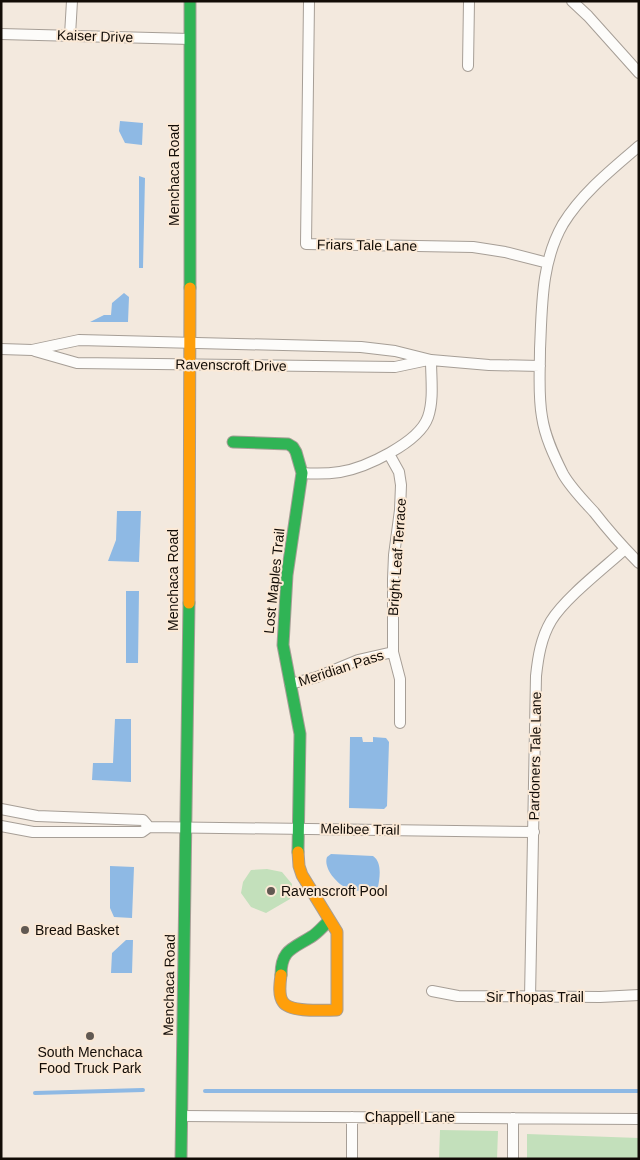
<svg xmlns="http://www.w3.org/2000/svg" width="640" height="1160" font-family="Arial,sans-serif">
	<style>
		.green { fill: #c3e0bb }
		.water { fill: #8eb9e4 }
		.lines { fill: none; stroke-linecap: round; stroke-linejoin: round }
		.stream { stroke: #8eb9e4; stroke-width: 4 }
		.street-casing { stroke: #a69e96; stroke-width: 12 }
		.fast-casing { stroke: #a69e96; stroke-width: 13 }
		.slow-casing { stroke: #a69e96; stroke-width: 13 }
		.street { stroke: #fdfcfa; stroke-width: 10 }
		.fast { stroke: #30b455; stroke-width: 11 }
		.slow { stroke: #ff9f0a; stroke-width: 11 }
		.poi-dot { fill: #615952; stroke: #fbe9d6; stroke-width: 2 }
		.labels { text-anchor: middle; stroke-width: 4; stroke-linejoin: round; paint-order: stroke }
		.street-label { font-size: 14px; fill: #120c06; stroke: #fbe9d6 }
		.poi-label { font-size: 14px; fill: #120c06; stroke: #fbe9d6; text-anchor: start }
	</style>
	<rect width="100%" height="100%" fill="#f3e9de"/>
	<!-- green -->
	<path class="green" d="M 267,869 L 282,872 L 292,884 L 290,899 L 266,913 L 251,907 L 241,893 L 243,882 L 251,870 Z
		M 440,1130 L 498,1131 L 497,1159 L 439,1159 Z
		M 527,1134 L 639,1138 L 639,1159 L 527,1159 Z"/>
	<!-- water -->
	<path class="water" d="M 120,121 L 143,123 L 142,145 L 125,143 L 119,131 Z
		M 139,176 L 145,178 L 143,268 L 139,268 Z
		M 124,293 L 129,297 L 128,322 L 90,322 L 104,315 L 111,315 L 112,303 Z
		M 117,511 L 141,511 L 139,562 L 108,561 L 116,540 Z
		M 126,591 L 139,591 L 138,663 L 126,663 Z
		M 115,719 L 131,719 L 131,782 L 92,780 L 93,763 L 113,763 Z
		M 350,737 L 362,737 L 363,742 L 373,742 L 373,737 L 386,738 L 389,742 L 387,806 L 384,809 L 349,808 Z
		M 331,854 L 373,856 C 382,862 380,877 378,887 C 372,892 355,892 347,888 C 337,884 323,868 327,857 Z
		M 110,866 L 134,867 L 132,918 L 114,917 L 110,908 Z
		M 126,940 L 133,940 L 132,973 L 111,973 L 112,953 Z"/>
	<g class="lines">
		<!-- stream -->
		<path class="stream" d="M 205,1091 L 639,1091
			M 35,1093 L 143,1090"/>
		<defs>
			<path id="street" d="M 309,1 L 306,244 L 473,247 L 505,252 L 548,263
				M 572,1 L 588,16 L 639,73
				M 1,34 L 190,39
				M 70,35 L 72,1
				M 468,66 L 469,1
				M 639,146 C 611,170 582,193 563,224 C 541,262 542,307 540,349 C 540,372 538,395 542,417 C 545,437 554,456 563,474 C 571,488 583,500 594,512 C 608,530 623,547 639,563
				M 1,349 L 32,350 L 79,340 L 361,347 L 395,351 L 431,360 L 489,365 L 540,366
				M 35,351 L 77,363 L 395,367 L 428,360
				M 389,454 L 399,472 L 401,485 L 400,510 L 394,555 L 393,579 L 393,652 L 400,679 L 400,723
				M 302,473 C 315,474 327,474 340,472 C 365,468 419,443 428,417 C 434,400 431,378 431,360
				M 290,684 L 317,677 L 358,660 L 393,652
				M 1,809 L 37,816 L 143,820 L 149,827
				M 1,826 L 33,832 L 142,832 L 149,827 L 534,832
				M 432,991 L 458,996 L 600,997 L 639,995
				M 530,998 L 536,676 C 538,657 541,638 551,621 C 565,598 604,568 625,549
				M 182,1116 L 639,1119
				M 352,1159 L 352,1117
				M 513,1159 L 513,1118"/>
			<path id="fast" d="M 190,288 L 190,1
				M 233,442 L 288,444 L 293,447 L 296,452 L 302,473 L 287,575 L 283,645 L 300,734 L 298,852
				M 281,975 C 281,950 292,949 311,937 C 318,933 323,926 329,921
				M 181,1159 L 189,603"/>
			<path id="slow" d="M 189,603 L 190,288
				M 281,975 C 280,983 278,995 283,1002 C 290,1013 325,1010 337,1010 L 337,932 L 302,875 L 299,866 L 298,852"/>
		</defs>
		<!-- street casing -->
		<use href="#street" class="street-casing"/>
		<!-- fast casing -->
		<use href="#fast" class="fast-casing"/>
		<!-- slow casing -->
		<use href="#slow" class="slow-casing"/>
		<!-- street -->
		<use href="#street" class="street"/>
		<!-- fast -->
		<use href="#fast" class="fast"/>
		<!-- slow -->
		<use href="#slow" class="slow"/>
	</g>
	<!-- markers -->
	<g class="poi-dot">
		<circle cx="271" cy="891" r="5"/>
		<circle cx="25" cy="930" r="5"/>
		<circle cx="90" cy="1036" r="5"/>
	</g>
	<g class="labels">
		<!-- street labels -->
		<g class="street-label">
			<text transform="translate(95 36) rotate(2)" y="5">Kaiser Drive</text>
			<text transform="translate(174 175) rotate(-90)" y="5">Menchaca Road</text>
			<text transform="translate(367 245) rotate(1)" y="5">Friars Tale Lane</text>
			<text transform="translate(231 365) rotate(1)" y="5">Ravenscroft Drive</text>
			<text transform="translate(397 557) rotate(-86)" y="5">Bright Leaf Terrace</text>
			<text transform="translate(173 580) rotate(-90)" y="5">Menchaca Road</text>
			<text transform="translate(274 581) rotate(-84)" y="5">Lost Maples Trail</text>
			<text transform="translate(341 668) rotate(-18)" y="5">Meridian Pass</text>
			<text transform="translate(535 756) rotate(-89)" y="5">Pardoners Tale Lane</text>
			<text transform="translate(360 829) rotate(1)" y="5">Melibee Trail</text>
			<text transform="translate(169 985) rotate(-89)" y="5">Menchaca Road</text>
			<text x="535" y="1002">Sir Thopas Trail</text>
			<text x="410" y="1122">Chappell Lane</text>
		</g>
		<!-- poi labels -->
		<g class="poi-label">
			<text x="281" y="896">Ravenscroft Pool</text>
			<text x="35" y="935">Bread Basket</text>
			<text x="90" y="1057" text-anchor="middle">South Menchaca<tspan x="90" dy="16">Food Truck Park</tspan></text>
		</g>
	</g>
	<!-- border -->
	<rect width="640" height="1160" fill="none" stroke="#120c06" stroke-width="5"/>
</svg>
